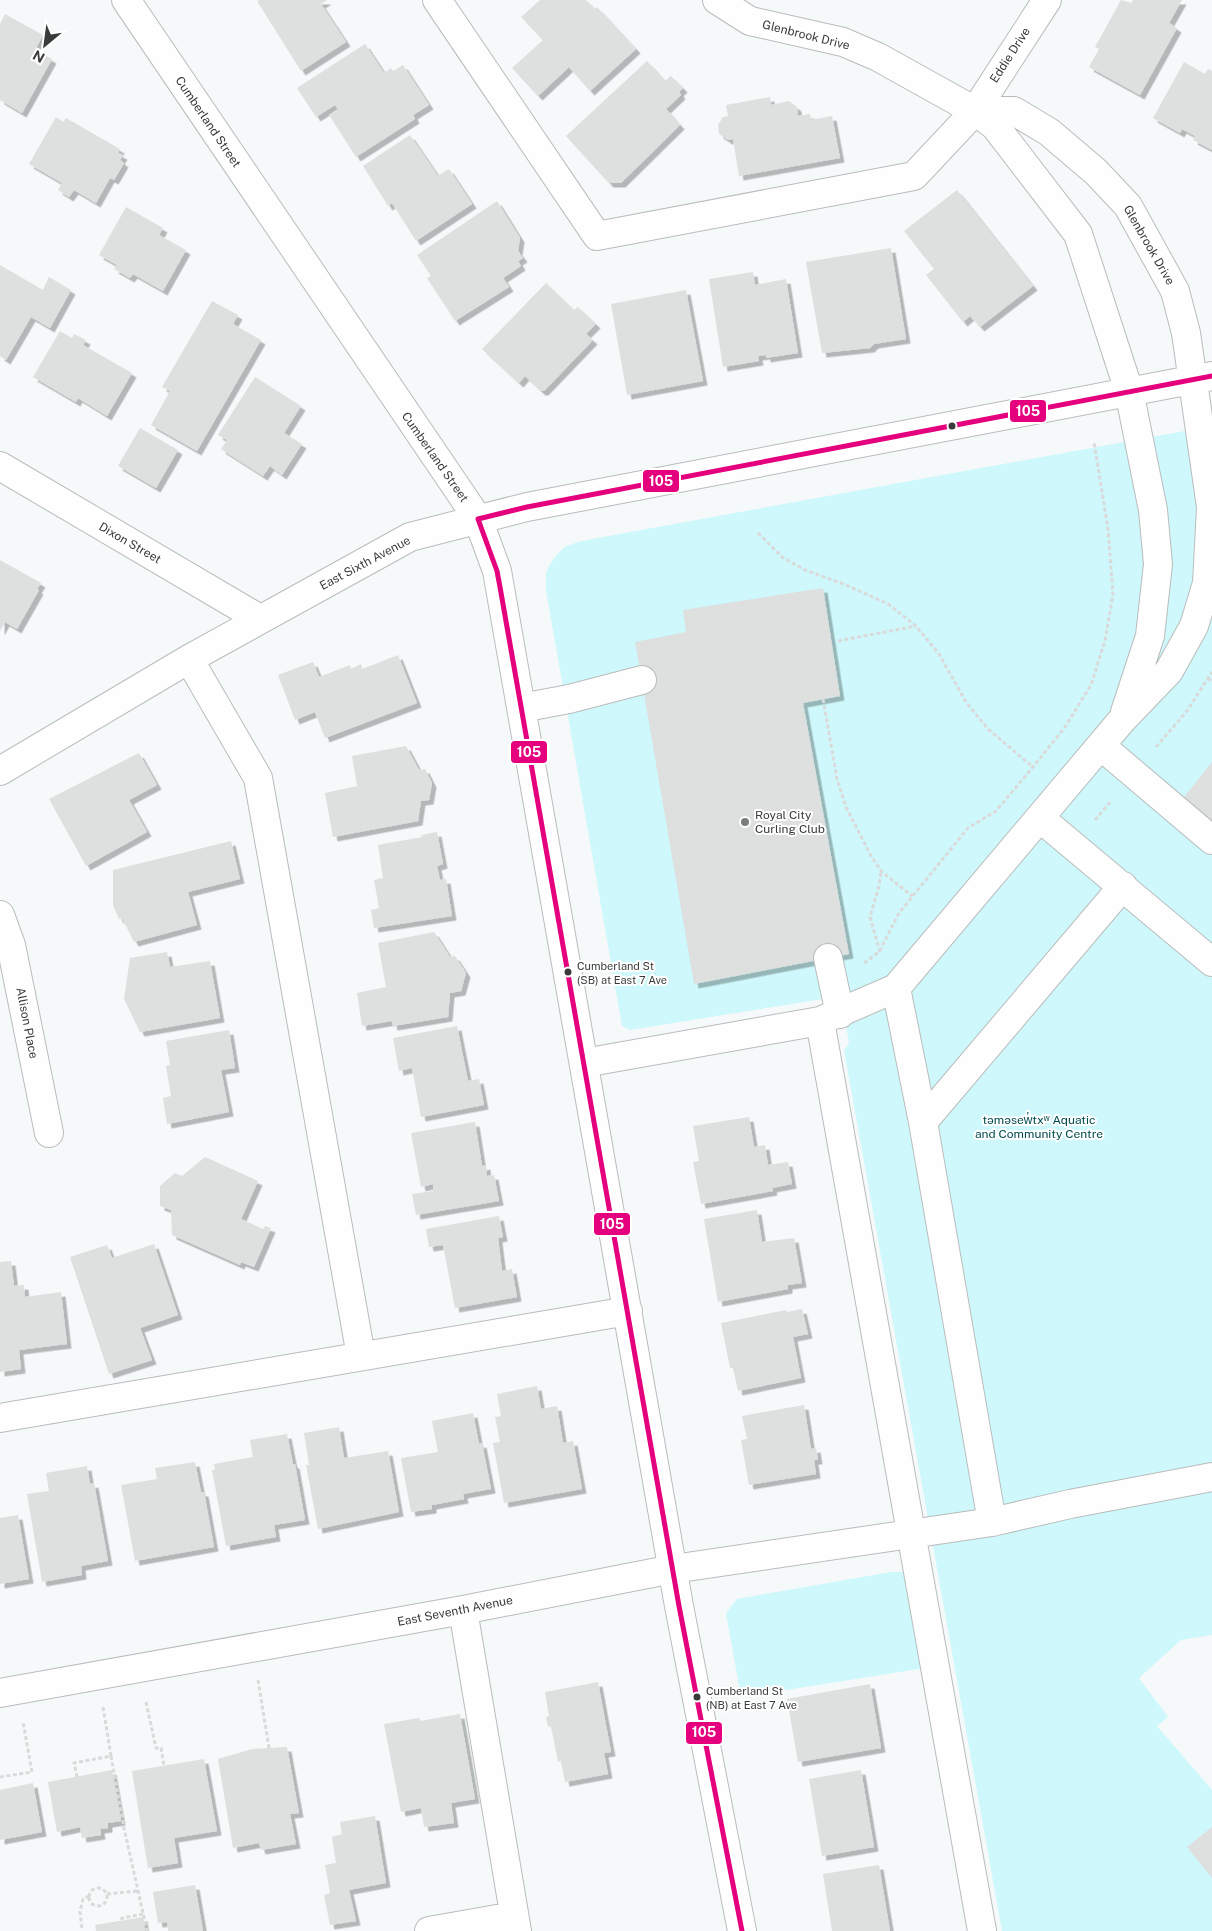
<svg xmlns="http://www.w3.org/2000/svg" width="1212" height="1931" font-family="'Public Sans',sans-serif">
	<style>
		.green { fill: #cef8fb }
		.building { fill: #dedfdf; filter: url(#shadow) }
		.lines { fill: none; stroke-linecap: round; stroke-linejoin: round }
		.minor-casing { stroke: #babcbc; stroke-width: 30 }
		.path { stroke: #dadada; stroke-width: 3; stroke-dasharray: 4 2.5; stroke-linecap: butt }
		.minor { stroke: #fefefe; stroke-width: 28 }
		.bus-1-casing { stroke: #fff; stroke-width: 9 }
		.bus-1 { stroke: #e5007d; stroke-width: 5 }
		.bus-dot { fill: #393b3b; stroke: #fff; stroke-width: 2 }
		.poi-dot { fill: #7b7e7e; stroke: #fff; stroke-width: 2 }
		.labels { text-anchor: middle; stroke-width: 4; stroke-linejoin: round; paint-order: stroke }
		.bus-label { font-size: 11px; fill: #393b3b; stroke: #fff; text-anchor: start }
		.street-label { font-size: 12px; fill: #393b3b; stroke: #fff }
		.poi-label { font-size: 12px; fill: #393b3b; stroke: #fff; text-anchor: start }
		.park-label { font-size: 12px; fill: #004b4f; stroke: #fff }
		.line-badge { stroke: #fff; stroke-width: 2 }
		.badge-label { font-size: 14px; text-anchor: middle; font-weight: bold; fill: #fff }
	</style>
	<defs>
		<filter id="shadow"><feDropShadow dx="4.5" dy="4.5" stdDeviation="0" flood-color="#0004"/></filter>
	</defs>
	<rect width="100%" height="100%" fill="#f5f9f9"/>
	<!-- green -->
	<path class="green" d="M 1212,426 L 1212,1635 L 1181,1640 L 1139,1678 L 1168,1717 L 1157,1726 L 1212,1790 L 1212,1827 L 1191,1845 L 1212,1872 L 1212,1931 L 1002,1931 L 844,1050 L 849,1043 L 841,996 L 630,1030 L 622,1026 L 546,590 L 546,572 L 553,559 L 564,547 L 581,541 Z
		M 891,1572 L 903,1572 L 906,1578 L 925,1668 L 741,1697 L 726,1613 L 737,1599 Z"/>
	<!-- building -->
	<path class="building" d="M 260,0 L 327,0 L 321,4 L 346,42 L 301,71 L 257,1 Z
		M 540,0 L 586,0 L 595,9 L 597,7 L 636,49 L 590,91 L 569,67 L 538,96 L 512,68 L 543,40 L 521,17 Z
		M 1121,0 L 1132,3 L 1133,0 L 1182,0 L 1169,23 L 1177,28 L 1140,95 L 1089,67 L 1099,49 L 1095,47 Z
		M 5,14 L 43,35 L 35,50 L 52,59 L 22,113 L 0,100 L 0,24 Z
		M 365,44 L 384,73 L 391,68 L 393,71 L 403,65 L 429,105 L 413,115 L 415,119 L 356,157 L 329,115 L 338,109 L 335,105 L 316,117 L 297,88 Z
		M 647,61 L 665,81 L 671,76 L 683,88 L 679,92 L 681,95 L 666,109 L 680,125 L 621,183 L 609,183 L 566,136 Z
		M 1184,62 L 1205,74 L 1208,69 L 1212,71 L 1212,150 L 1193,140 L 1195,136 L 1182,129 L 1180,133 L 1153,118 Z
		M 770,97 L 771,105 L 789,101 L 797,107 L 798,116 L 810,114 L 811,120 L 832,116 L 840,158 L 739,176 L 733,139 L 728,140 L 719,134 L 718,125 L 723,117 L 728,116 L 726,105 Z
		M 56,117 L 63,122 L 66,118 L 120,149 L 118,153 L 123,155 L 120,160 L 124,163 L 114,180 L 110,178 L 96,203 L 74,190 L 69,197 L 58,190 L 62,183 L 29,164 Z
		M 410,135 L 438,176 L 449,169 L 472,204 L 416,241 L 392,203 L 388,206 L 363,166 Z
		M 957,190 L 1033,286 L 980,327 L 970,316 L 963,322 L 926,275 L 934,269 L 904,231 Z
		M 497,201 L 520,238 L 518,251 L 523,258 L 518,261 L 521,266 L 503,278 L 509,287 L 455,321 L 427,278 L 431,276 L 417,255 Z
		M 126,207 L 163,228 L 159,235 L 186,250 L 163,291 L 133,274 L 130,278 L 114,269 L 117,265 L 99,255 Z
		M 891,248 L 906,339 L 874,344 L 870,348 L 822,353 L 806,262 Z
		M 0,265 L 43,290 L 49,277 L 71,290 L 50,328 L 31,317 L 6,360 L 0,356 Z
		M 753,272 L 755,285 L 786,279 L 798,353 L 766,358 L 766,355 L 758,356 L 759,361 L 723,367 L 709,279 Z
		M 546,283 L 574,310 L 578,307 L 596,324 L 586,334 L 593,340 L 544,391 L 541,391 L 525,376 L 519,383 L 482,349 Z
		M 686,290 L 703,381 L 627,395 L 611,304 Z
		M 212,301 L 238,315 L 233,324 L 261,340 L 197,451 L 151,425 L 170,391 L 162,387 Z
		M 60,331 L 72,338 L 74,334 L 86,340 L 83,345 L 132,373 L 107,416 L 78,398 L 76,402 L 33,377 Z
		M 255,377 L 301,406 L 284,433 L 302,444 L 282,475 L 270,466 L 263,476 L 221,449 L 227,440 L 218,435 Z
		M 140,428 L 178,450 L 156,488 L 118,466 Z
		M 0,560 L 41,583 L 37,589 L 39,590 L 17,629 L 5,622 L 0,631 Z
		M 823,588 L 840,696 L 803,703 L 849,954 L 694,984 L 635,642 L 686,632 L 683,610 Z
		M 398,655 L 417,703 L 325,738 L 315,712 L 295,720 L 278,675 L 313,662 L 319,677 L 350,665 L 351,669 L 361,664 L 362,669 Z
		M 406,746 L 419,770 L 425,769 L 432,783 L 429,800 L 421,801 L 418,821 L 333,837 L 325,793 L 357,786 L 352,756 Z
		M 139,753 L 157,785 L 129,800 L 147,832 L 86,866 L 49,799 Z
		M 1212,762 L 1212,835 L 1177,806 Z
		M 437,832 L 443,864 L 437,866 L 440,880 L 446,879 L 452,916 L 374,928 L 371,910 L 379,908 L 374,880 L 383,878 L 378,845 L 422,837 L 421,835 Z
		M 231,841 L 240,879 L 188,892 L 197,925 L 134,942 L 122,918 L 119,919 L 113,905 L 113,870 Z
		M 434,932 L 450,957 L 455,956 L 466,973 L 461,991 L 450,993 L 448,1017 L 393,1026 L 392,1021 L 362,1026 L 357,993 L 386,987 L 378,943 Z
		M 167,952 L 170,967 L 210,961 L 220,1018 L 140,1032 L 124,999 L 130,958 Z
		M 457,1026 L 468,1081 L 479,1079 L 484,1105 L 421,1117 L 412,1068 L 399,1071 L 393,1038 Z
		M 229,1030 L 235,1068 L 221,1070 L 229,1112 L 167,1124 L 163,1098 L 171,1096 L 166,1066 L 170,1065 L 166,1041 Z
		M 749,1117 L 754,1147 L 765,1145 L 768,1165 L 788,1162 L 792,1184 L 772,1188 L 773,1191 L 701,1204 L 693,1162 L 699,1161 L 693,1126 Z
		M 475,1122 L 482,1166 L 486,1165 L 487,1176 L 494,1175 L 499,1201 L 416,1215 L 412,1194 L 433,1191 L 433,1184 L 421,1187 L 411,1133 Z
		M 205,1157 L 258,1181 L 241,1219 L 263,1229 L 265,1226 L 271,1228 L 254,1267 L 241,1262 L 240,1265 L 172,1235 L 171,1210 L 160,1206 L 160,1186 L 175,1173 L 182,1176 Z
		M 757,1210 L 762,1242 L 794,1238 L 802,1283 L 788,1285 L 788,1289 L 718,1302 L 704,1219 Z
		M 499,1216 L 503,1237 L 498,1238 L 502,1271 L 512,1269 L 517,1297 L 455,1308 L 443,1245 L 429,1247 L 426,1229 Z
		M 154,1244 L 178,1315 L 140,1328 L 152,1360 L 109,1374 L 70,1257 L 107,1245 L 112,1258 Z
		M 11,1261 L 14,1286 L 24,1285 L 25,1297 L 61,1292 L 67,1344 L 19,1350 L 21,1369 L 0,1372 L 0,1262 Z
		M 802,1309 L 808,1334 L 793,1337 L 801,1378 L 738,1391 L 733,1368 L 730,1368 L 721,1323 L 786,1310 L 787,1312 Z
		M 537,1386 L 541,1409 L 557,1406 L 563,1443 L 573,1441 L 582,1489 L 504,1503 L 493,1443 L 500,1442 L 495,1417 L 501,1416 L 497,1394 Z
		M 804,1405 L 811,1449 L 816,1448 L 818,1460 L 814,1460 L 816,1474 L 749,1485 L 741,1440 L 747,1439 L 742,1416 Z
		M 473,1413 L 479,1444 L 482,1443 L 491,1489 L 463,1494 L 464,1499 L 432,1505 L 432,1509 L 411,1512 L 401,1458 L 438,1452 L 432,1421 Z
		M 339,1427 L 344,1458 L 388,1451 L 399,1512 L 318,1529 L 306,1465 L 309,1465 L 304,1433 Z
		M 287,1434 L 293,1464 L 295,1464 L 305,1520 L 274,1525 L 276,1537 L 226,1546 L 212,1470 L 215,1470 L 214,1464 L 253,1457 L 250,1440 Z
		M 195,1462 L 201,1492 L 204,1492 L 214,1547 L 135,1561 L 121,1485 L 157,1479 L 155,1468 Z
		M 87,1466 L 90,1484 L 94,1483 L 108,1561 L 81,1566 L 82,1575 L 42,1582 L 27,1494 L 49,1491 L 46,1473 Z
		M 18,1515 L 29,1579 L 0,1584 L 0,1518 Z
		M 598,1682 L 611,1752 L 604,1753 L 608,1774 L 565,1782 L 561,1761 L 558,1762 L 551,1726 L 548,1727 L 546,1717 L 549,1716 L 545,1692 Z
		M 870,1684 L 881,1748 L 798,1762 L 787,1699 Z
		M 460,1714 L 475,1799 L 451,1803 L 454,1823 L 424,1827 L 421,1808 L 401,1812 L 384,1724 L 419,1718 L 420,1721 Z
		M 287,1747 L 299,1813 L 290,1814 L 296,1844 L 261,1850 L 259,1843 L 233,1848 L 218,1759 L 252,1749 Z
		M 204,1759 L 217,1831 L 174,1838 L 178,1863 L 148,1868 L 132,1771 Z
		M 112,1770 L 121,1821 L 108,1823 L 108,1828 L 100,1829 L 101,1835 L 82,1838 L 80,1827 L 57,1832 L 48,1782 Z
		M 861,1770 L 874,1847 L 822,1856 L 809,1779 Z
		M 33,1783 L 42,1832 L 0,1840 L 0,1790 Z
		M 375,1816 L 386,1883 L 349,1890 L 356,1921 L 330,1925 L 324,1895 L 330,1893 L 325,1865 L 336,1863 L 332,1837 L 342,1834 L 340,1822 Z
		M 1212,1827 L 1212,1878 L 1187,1847 Z
		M 879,1865 L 890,1931 L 832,1931 L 823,1874 Z
		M 195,1885 L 203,1931 L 168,1931 L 167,1922 L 158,1923 L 153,1892 Z
		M 143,1917 L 145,1931 L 96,1931 L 95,1925 Z"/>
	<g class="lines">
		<defs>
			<path id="minor" d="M 126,0 L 478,519 L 497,571 L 679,1606 L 742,1931
				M 437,0 L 597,236 L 914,176 L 975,111 L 1047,0
				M 717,0 L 750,21 L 843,42 L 878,57 L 975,111 L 995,126 L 1078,234 L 1129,391 L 1153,510 L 1158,564 L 1150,636 L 1125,712
				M 975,111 L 1014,111 L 1049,132 L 1096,172 L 1128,206 L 1175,291 L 1186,333 L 1211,507 L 1207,583 L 1194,626 L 1169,671 L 1122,720 L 896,988 L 820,1021 L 982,1931
				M 0,466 L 260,619
				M 189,659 L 258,778 L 361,1356
				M 521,708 L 569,699 L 642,680
				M 1101,746 L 1212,840
				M 0,771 L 189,659 L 410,537 L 527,507 L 1212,376
				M 1040,818 L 1212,962
				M 0,915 L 11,945 L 49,1133
				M 828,958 L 840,1014
				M 896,988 L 923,1122 L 992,1522
				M 584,1063 L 820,1021
				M 923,1122 L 1123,886
				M 0,1418 L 628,1311
				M 463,1610 L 517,1931
				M 0,1693 L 463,1610 L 673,1569 L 992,1522 L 1070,1504 L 1212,1477
				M 429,1931 L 514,1916"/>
		</defs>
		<!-- minor casing -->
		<use href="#minor" class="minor-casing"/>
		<!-- path -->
		<path class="path" d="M 758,533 L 782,557 L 805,570 L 846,585 L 888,604 L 916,626 L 939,654 L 966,702 L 988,729 L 1034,768
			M 838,641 L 916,626
			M 1208,678 L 1212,682
			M 823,699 L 837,779 L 846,807 L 870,854 L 881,871 L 912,896
			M 1156,747 L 1187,711 L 1212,672
			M 1095,820 L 1112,800
			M 880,952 L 870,917 L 879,886 L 881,871
			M 864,963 L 879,952 L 899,913 L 968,828 L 996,811 L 1033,767 L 1065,727 L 1091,685 L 1105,641 L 1113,594 L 1108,529 L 1094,442
			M 258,1680 L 269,1748
			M 146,1702 L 156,1748 L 161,1748 L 164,1766
			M 111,1756 L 124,1828 L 147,1931
			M 0,1777 L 32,1772 L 23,1722
			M 77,1777 L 74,1763 L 111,1756 L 103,1707
			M89 1897a9 9 0 1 1 18 0a9 9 0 1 1-18 0Z
			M 107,1894 L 138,1891
			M 122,1920 L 122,1918 L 143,1914
			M 82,1928 L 80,1912 L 83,1899 L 89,1896"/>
		<!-- minor -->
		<use href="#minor" class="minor"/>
		<defs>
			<path id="bus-1" d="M 478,519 L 497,571 L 500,587 L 679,1606 L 742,1931
				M 478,519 L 527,507 L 1212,376"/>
		</defs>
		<!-- bus-1 casing -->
		<use href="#bus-1" class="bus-1-casing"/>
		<!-- bus-1 -->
		<use href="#bus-1" class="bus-1"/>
	</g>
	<!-- markers -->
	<g class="bus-dot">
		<circle cx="952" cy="426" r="4.5"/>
		<circle cx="568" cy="972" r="4.5"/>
		<circle cx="697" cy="1697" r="4.5"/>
	</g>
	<circle class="poi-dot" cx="745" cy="822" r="5"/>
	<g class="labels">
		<!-- bus labels -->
		<g class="bus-label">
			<text x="577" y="970">Cumberland St<tspan x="577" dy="14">(SB) at East 7 Ave</tspan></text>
			<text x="706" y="1695">Cumberland St<tspan x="706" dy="14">(NB) at East 7 Ave</tspan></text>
		</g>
		<!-- street labels -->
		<g class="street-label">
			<text transform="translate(806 35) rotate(14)" y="4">Glenbrook Drive</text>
			<text transform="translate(1010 55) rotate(-57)" y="4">Eddie Drive</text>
			<text transform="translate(208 122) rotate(56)" y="4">Cumberland Street</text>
			<text transform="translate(1149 245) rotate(60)" y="4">Glenbrook Drive</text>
			<text transform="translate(435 457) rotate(55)" y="4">Cumberland Street</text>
			<text transform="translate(130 543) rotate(30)" y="4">Dixon Street</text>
			<text transform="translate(365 563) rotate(-28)" y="4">East Sixth Avenue</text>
			<text transform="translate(27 1023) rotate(79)" y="4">Allison Place</text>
			<text transform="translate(455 1611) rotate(-11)" y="4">East Seventh Avenue</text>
		</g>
		<!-- poi labels -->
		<g class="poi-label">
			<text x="755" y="819">Royal City<tspan x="755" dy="14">Curling Club</tspan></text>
		</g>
		<!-- park labels -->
		<g class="park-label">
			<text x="1039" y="1124">təməsew̓txʷ Aquatic<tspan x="1039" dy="14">and Community Centre</tspan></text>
		</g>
	</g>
	<g class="line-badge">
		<rect x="1009" y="399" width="38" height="24" rx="5" fill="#e5007d"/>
		<rect x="642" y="469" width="38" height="24" rx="5" fill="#e5007d"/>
		<rect x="510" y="740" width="38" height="24" rx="5" fill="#e5007d"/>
		<rect x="593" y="1212" width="38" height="24" rx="5" fill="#e5007d"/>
		<rect x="685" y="1721" width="38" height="24" rx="5" fill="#e5007d"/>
	</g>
	<g class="badge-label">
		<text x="1028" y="416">105</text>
		<text x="661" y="486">105</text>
		<text x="529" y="757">105</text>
		<text x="612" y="1229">105</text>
		<text x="704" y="1737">105</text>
	</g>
	<!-- north arrow -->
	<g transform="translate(45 45) rotate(209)" stroke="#ffffff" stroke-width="4" paint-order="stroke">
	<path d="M0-4L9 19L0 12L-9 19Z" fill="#393b3b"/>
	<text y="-8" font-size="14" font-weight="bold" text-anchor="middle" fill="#393b3b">N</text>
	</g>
</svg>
